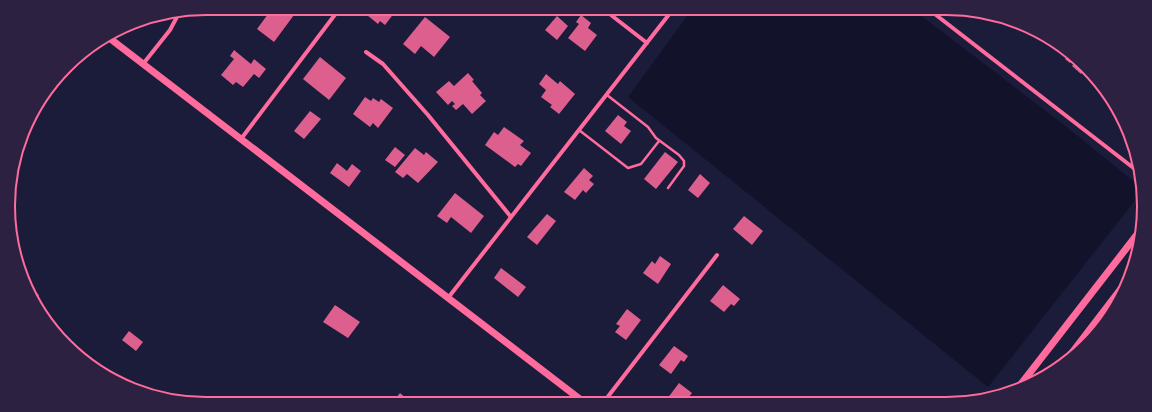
<svg xmlns="http://www.w3.org/2000/svg" width="1152" height="412" font-family="'Sofia Sans Condensed',sans-serif">
	<style>
		.water { fill: #12122b }
		.building { fill: #dd5f8e }
		.lines { fill: none; stroke-linecap: round; stroke-linejoin: round }
		.service { stroke: #ff6b9d; stroke-width: 2.5 }
		.minor { stroke: #ff6b9d; stroke-width: 4 }
		.secondary { stroke: #ff6b9d; stroke-width: 7 }
		.primary { stroke: #ff6b9d; stroke-width: 7 }
		.rim { fill: none; stroke: #ff6b9d; stroke-width: 2 }
	</style>
	<rect width="100%" height="100%" fill="#1b1b3a"/>
	<!-- water -->
	<path class="water" d="M 693,8 L 911,8 L 1064,125 L 1142,188 L 1141,193 L 988,387 L 628,97 Z"/>
	<!-- building -->
	<path class="building" d="M 229,8 L 243,8 L 237,14 Z
		M 276,8 L 285,8 L 294,15 L 274,42 L 257,29 L 268,14 L 271,15 Z
		M 364,8 L 398,8 L 385,25 L 380,21 L 378,24 L 362,11 Z
		M 581,15 L 591,23 L 588,28 L 597,35 L 585,51 L 568,38 L 579,24 L 576,22 Z
		M 557,16 L 568,26 L 557,40 L 545,30 Z
		M 425,17 L 450,37 L 434,57 L 421,46 L 415,54 L 403,44 Z
		M 234,50 L 251,64 L 254,59 L 266,69 L 259,78 L 254,74 L 243,87 L 236,82 L 233,85 L 221,75 L 234,59 L 230,56 Z
		M 1070,52 L 1085,69 L 1081,74 L 1072,66 L 1076,61 L 1073,59 L 1070,63 L 1065,59 Z
		M 320,57 L 346,78 L 329,100 L 303,79 Z
		M 468,73 L 474,80 L 472,81 L 482,93 L 480,95 L 486,101 L 472,114 L 463,104 L 456,110 L 452,106 L 455,104 L 452,101 L 448,105 L 436,92 L 449,81 L 454,86 Z
		M 546,74 L 558,84 L 560,81 L 575,94 L 559,114 L 550,107 L 552,105 L 541,97 L 546,90 L 539,84 Z
		M 365,97 L 371,101 L 373,98 L 379,102 L 381,99 L 393,108 L 378,128 L 373,123 L 370,127 L 353,114 Z
		M 310,111 L 321,119 L 304,139 L 294,131 Z
		M 618,115 L 627,122 L 624,126 L 631,131 L 621,144 L 605,131 Z
		M 504,127 L 524,141 L 520,145 L 531,153 L 521,166 L 518,164 L 515,167 L 485,145 L 494,132 L 498,135 Z
		M 395,147 L 405,155 L 395,167 L 385,160 Z
		M 415,148 L 424,155 L 426,152 L 438,162 L 418,183 L 407,174 L 403,178 L 395,172 Z
		M 665,152 L 678,162 L 656,189 L 644,179 Z
		M 337,163 L 347,171 L 352,164 L 361,171 L 349,187 L 330,173 Z
		M 584,168 L 593,176 L 589,180 L 594,184 L 586,193 L 583,190 L 575,200 L 564,192 Z
		M 700,174 L 710,183 L 698,198 L 688,190 Z
		M 455,193 L 484,216 L 471,233 L 451,217 L 447,223 L 437,216 Z
		M 547,214 L 556,221 L 537,245 L 527,237 Z
		M 744,216 L 763,231 L 752,245 L 733,229 Z
		M 660,256 L 671,264 L 658,284 L 643,273 L 652,261 L 655,264 Z
		M 501,268 L 526,287 L 518,297 L 494,278 Z
		M 27,285 L 39,295 L 35,301 Z
		M 723,285 L 740,299 L 734,306 L 731,304 L 724,312 L 710,301 Z
		M 335,305 L 360,322 L 348,338 L 323,322 Z
		M 627,309 L 641,320 L 626,340 L 615,332 L 620,326 L 616,324 Z
		M 129,331 L 143,342 L 136,351 L 122,340 Z
		M 674,346 L 688,356 L 684,362 L 681,360 L 671,374 L 659,365 Z
		M 679,383 L 692,393 L 684,403 L 664,403 Z
		M 400,393 L 408,400 L 405,404 L 391,404 Z"/>
	<g class="lines">
		<!-- service -->
		<path class="service" d="M 607,95 L 648,127 L 656,138 L 679,155 L 684,161 L 684,166 L 668,188
			M 579,130 L 628,168 L 641,164 L 659,141"/>
		<!-- minor -->
		<path class="minor" d="M 602,8 L 647,43
			M 927,8 L 1140,173
			M 366,52 L 383,64 L 428,115 L 511,217
			M 143,64 L 170,30 L 179,13
			M 241,139 L 340,8
			M 448,298 L 674,8
			M 603,403 L 717,255"/>
		<!-- secondary -->
		<path class="secondary" d="M 108,37 L 585,403"/>
		<!-- primary -->
		<path class="primary" d="M 1065,362 L 1127,281
			M 1018,388 L 1139,232"/>
	</g>
	<!-- crop -->
	<path d="M0 0H1152V412H0ZM206 15H946A191 191 0 0 1 1137 206V206A191 191 0 0 1 946 397H206A191 191 0 0 1 15 206V206A191 191 0 0 1 206 15Z" fill="#2d2142" fill-rule="evenodd"/>
	<path class="rim" d="M206 15H946A191 191 0 0 1 1137 206V206A191 191 0 0 1 946 397H206A191 191 0 0 1 15 206V206A191 191 0 0 1 206 15Z"/>
</svg>
